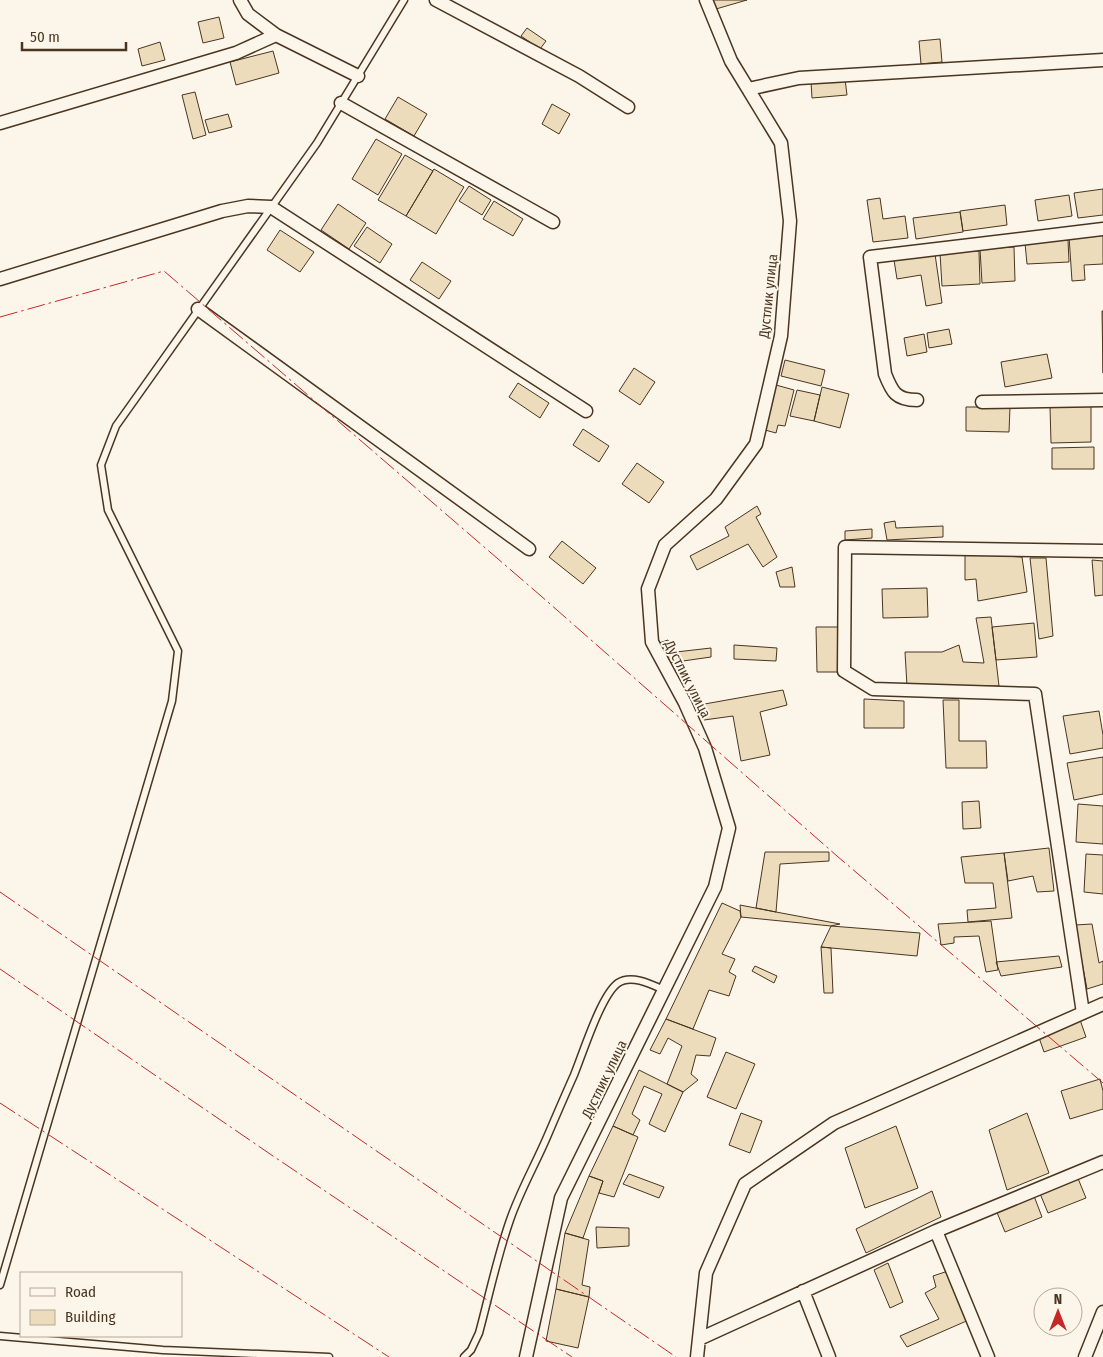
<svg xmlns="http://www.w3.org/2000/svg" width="1103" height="1357" font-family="'Fira Sans Condensed',sans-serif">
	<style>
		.building { fill: #ecdcbc; stroke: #4a3520 }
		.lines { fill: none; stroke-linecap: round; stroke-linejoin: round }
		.service-casing { stroke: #4a3520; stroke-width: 9 }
		.minor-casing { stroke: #4a3520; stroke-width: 15 }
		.service { stroke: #fbf6e9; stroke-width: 6 }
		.minor { stroke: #fbf6e9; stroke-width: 12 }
		.power { stroke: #c62828; stroke-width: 1; stroke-dasharray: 18 4 2.5 4; stroke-linecap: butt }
		.labels { text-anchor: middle; stroke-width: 4; stroke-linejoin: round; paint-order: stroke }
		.street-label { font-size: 14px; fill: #4a3520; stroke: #fbf6e9 }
	</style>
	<rect width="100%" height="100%" fill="#fbf6e9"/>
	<!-- building -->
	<path class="building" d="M 705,0 L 747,0 L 709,11 Z
		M 219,17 L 224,38 L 203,43 L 198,22 Z
		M 527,28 L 546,41 L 540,49 L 521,36 Z
		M 940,39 L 942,62 L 921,64 L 919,41 Z
		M 160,42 L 165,60 L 142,66 L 138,49 Z
		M 273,51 L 279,73 L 236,85 L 230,62 Z
		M 845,79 L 847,95 L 812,98 L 811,82 Z
		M 195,92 L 206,135 L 193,139 L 182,95 Z
		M 398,97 L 427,114 L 414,136 L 385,119 Z
		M 552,104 L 570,114 L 559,134 L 542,124 Z
		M 228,114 L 232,127 L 209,133 L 205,120 Z
		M 376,139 L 402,154 L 378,195 L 352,179 Z
		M 405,155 L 433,171 L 406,216 L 378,200 Z
		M 434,169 L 464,187 L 436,234 L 406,216 Z
		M 469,186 L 491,200 L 482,215 L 459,201 Z
		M 1103,189 L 1103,215 L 1078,218 L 1074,193 Z
		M 1069,195 L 1072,216 L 1038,221 L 1035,200 Z
		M 880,198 L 883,219 L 905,216 L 908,238 L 873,242 L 867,200 Z
		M 494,201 L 523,219 L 513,236 L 483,219 Z
		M 338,204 L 366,223 L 349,249 L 321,230 Z
		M 1005,205 L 1007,225 L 963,231 L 960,211 Z
		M 960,212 L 963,232 L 916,239 L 913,218 Z
		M 367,227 L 392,244 L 380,263 L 354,246 Z
		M 280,230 L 314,252 L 300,272 L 267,250 Z
		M 1103,234 L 1103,264 L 1084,265 L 1085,280 L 1072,281 L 1069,236 Z
		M 1068,240 L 1069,262 L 1027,264 L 1025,243 Z
		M 1014,247 L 1015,281 L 982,283 L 980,249 Z
		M 979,251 L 980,284 L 942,286 L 940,253 Z
		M 935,254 L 942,303 L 926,306 L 921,275 L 897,279 L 894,260 Z
		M 422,262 L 451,281 L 439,299 L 410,280 Z
		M 1102,311 L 1103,311 L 1103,373 Z
		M 949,329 L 952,344 L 929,348 L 927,333 Z
		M 924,334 L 927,352 L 907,356 L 904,338 Z
		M 1047,354 L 1052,378 L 1005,387 L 1001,362 Z
		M 785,360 L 825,370 L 821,386 L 781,376 Z
		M 634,368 L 655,382 L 640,405 L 619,391 Z
		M 518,383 L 549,403 L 540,418 L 509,397 Z
		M 776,385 L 794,390 L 785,426 L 778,425 L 776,433 L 765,430 Z
		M 822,387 L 849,394 L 840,428 L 814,421 Z
		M 797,390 L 820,395 L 814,421 L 790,416 Z
		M 1091,406 L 1091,442 L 1051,443 L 1050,407 Z
		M 966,407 L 1010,407 L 1009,432 L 966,431 Z
		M 583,429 L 609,446 L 599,462 L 573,445 Z
		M 1094,447 L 1094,469 L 1052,469 L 1052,448 Z
		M 637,463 L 664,482 L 649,503 L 622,484 Z
		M 757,506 L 761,514 L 756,517 L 777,557 L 763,567 L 748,544 L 697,570 L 690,556 L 729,536 L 725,527 Z
		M 895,521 L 896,528 L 943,526 L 943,537 L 887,540 L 884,523 Z
		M 872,529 L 872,538 L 845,540 L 845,531 Z
		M 562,541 L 596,568 L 583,584 L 549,557 Z
		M 965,554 L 1022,557 L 1027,592 L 978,601 L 976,579 L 965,580 Z
		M 1030,558 L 1046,558 L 1053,636 L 1039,639 Z
		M 1092,560 L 1103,561 L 1103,595 L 1095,596 Z
		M 792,567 L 795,587 L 780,587 L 776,572 Z
		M 927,588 L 928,617 L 883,618 L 882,589 Z
		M 991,617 L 999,686 L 907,686 L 905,652 L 942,652 L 959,645 L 963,662 L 984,663 L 976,618 Z
		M 1034,623 L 1037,657 L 996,660 L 992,627 Z
		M 816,627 L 838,627 L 838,672 L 817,672 Z
		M 668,640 L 676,652 L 711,648 L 711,657 L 669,663 L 659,643 Z
		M 734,645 L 777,648 L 776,661 L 734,659 Z
		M 783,690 L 787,705 L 760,712 L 770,755 L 741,761 L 733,716 L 704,720 L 699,705 Z
		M 864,699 L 904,701 L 904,728 L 864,728 Z
		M 943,700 L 959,700 L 959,741 L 986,741 L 987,768 L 946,768 Z
		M 1099,711 L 1103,735 L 1103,748 L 1070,754 L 1063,716 Z
		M 1103,757 L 1103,794 L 1074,800 L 1067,763 Z
		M 979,801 L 981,828 L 963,829 L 962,802 Z
		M 1078,804 L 1103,806 L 1103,844 L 1076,842 Z
		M 1049,848 L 1054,891 L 1037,892 L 1033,876 L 1008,881 L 1004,853 Z
		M 765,852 L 829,852 L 829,861 L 780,864 L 776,912 L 756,908 Z
		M 1004,853 L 1012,918 L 968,922 L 967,910 L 996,908 L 993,883 L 965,883 L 961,857 Z
		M 1086,854 L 1103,855 L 1103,894 L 1084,892 Z
		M 722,903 L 740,911 L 741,917 L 722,954 L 735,959 L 729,972 L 736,976 L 729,996 L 709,990 L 693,1029 L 666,1019 Z
		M 740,905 L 776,912 L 840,924 L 831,926 L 741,917 Z
		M 991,921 L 998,970 L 986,972 L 979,936 L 954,937 L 954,943 L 941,945 L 938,924 Z
		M 1092,924 L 1099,963 L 1103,961 L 1103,984 L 1087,989 L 1075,925 Z
		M 831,926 L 920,933 L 917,956 L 821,947 Z
		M 821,947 L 831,948 L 833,993 L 824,993 Z
		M 1059,956 L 1062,967 L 1001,976 L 996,962 Z
		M 755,966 L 777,976 L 774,983 L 752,971 Z
		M 1078,1014 L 1086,1037 L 1044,1052 L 1036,1029 Z
		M 666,1019 L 716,1038 L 710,1056 L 696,1055 L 691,1074 L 698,1080 L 683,1092 L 667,1084 L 682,1046 L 668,1038 L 660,1054 L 650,1050 Z
		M 726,1052 L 755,1064 L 736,1109 L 707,1097 Z
		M 639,1070 L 683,1092 L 665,1132 L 649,1124 L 662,1094 L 644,1086 L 632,1114 L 640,1120 L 633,1135 L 613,1126 Z
		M 1100,1079 L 1103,1091 L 1103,1109 L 1070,1119 L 1061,1091 Z
		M 741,1113 L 762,1121 L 750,1153 L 729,1145 Z
		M 1027,1113 L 1049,1173 L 1007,1190 L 989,1130 Z
		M 613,1126 L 638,1137 L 614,1197 L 599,1193 L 603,1181 L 589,1176 Z
		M 896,1126 L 918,1188 L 865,1208 L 845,1148 Z
		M 629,1174 L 664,1187 L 659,1198 L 623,1184 Z
		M 589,1176 L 603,1181 L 583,1238 L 565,1233 Z
		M 1077,1176 L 1086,1198 L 1048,1213 L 1039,1191 Z
		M 932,1191 L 941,1217 L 866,1253 L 856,1229 Z
		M 1034,1196 L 1042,1217 L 1005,1232 L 996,1210 Z
		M 596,1227 L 629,1228 L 629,1246 L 597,1248 Z
		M 565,1233 L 589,1240 L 582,1285 L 590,1287 L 589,1297 L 556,1289 Z
		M 888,1263 L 903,1302 L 890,1308 L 874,1270 Z
		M 948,1271 L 971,1319 L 907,1347 L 900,1336 L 939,1319 L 925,1293 L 936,1287 L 933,1276 Z
		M 556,1289 L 589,1297 L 578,1348 L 546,1341 Z"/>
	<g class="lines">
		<defs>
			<path id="service" d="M 0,1285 L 172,701 L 178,651 L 108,510 L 101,465 L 116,426 L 317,143 L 404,0
				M 0,1336 L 163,1350 L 329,1357
				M 464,1357 L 471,1350 L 479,1333 C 489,1296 497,1257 510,1220 C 520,1191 535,1165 547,1137 C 556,1116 565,1095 574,1075 C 583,1053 601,995 618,983 C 631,974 651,984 664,990"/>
			<path id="minor" d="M 240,0 L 248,14 L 276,35 L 358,76
				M 436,0 L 579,76 L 628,107
				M 748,89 L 799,78 L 1103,60
				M 341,103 L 553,222
				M 0,123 L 236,53 L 276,35
				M 0,279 L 222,211 L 248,206 L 271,207 L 586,411
				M 198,309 L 529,549
				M 917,400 C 896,400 892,392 885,374 L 870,257 L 1103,229
				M 982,402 L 1103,400
				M 1083,1013 L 1035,694 L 873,689 L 844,671 L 845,547 L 1103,551
				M 803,1291 L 829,1357
				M 699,1339 L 936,1231
				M 526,1357 L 561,1198 L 715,887 L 729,828 L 705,748 L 685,703 L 652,642 L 648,589 L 665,545 L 716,499 L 756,444 L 781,336 L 790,221 L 781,143 L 731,61 L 706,0
				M 697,1357 L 706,1273 L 745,1184 L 834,1123 L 1103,1004
				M 988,1357 L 936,1231 L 1103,1162
				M 1085,1357 L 1103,1312"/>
		</defs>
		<!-- service casing -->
		<use href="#service" class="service-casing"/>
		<!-- minor casing -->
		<use href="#minor" class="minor-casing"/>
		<!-- service -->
		<use href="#service" class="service"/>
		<!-- minor -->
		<use href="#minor" class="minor"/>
		<!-- power -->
		<path class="power" d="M 0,317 L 164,271 L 541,596 L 837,856 L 1103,1083
			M 0,892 L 676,1357
			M 0,969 L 273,1156 L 572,1357
			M 0,1103 L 389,1357"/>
	</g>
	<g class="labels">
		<!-- street labels -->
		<g class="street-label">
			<text transform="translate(768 296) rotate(-84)" y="5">Дустлик улица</text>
			<text transform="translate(688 679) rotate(63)" y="5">Дустлик улица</text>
			<text transform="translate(604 1079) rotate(-64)" y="5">Дустлик улица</text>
		</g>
	</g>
	<!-- legend -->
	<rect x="20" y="1272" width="162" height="65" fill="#fbf6e9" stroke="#b4a999"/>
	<rect x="30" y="1288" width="25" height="8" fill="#fbf6e9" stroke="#b4a999"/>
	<text x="65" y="1297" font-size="15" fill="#4a3520">Road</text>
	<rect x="30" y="1310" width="25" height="15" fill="#ecdcbc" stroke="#b4a999"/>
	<text x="65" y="1322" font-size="15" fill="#4a3520">Building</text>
	<!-- north arrow -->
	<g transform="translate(1058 1312)"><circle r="24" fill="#fbf6e9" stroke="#b4a999"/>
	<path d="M0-4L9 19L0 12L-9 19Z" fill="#c62828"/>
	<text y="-8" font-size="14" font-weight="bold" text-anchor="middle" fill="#4a3520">N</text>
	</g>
	<!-- scale -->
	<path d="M22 42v8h104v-8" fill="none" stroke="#4a3520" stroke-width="2.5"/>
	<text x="30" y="42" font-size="15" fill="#4a3520" stroke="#fbf6e9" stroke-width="4" paint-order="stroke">50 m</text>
</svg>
